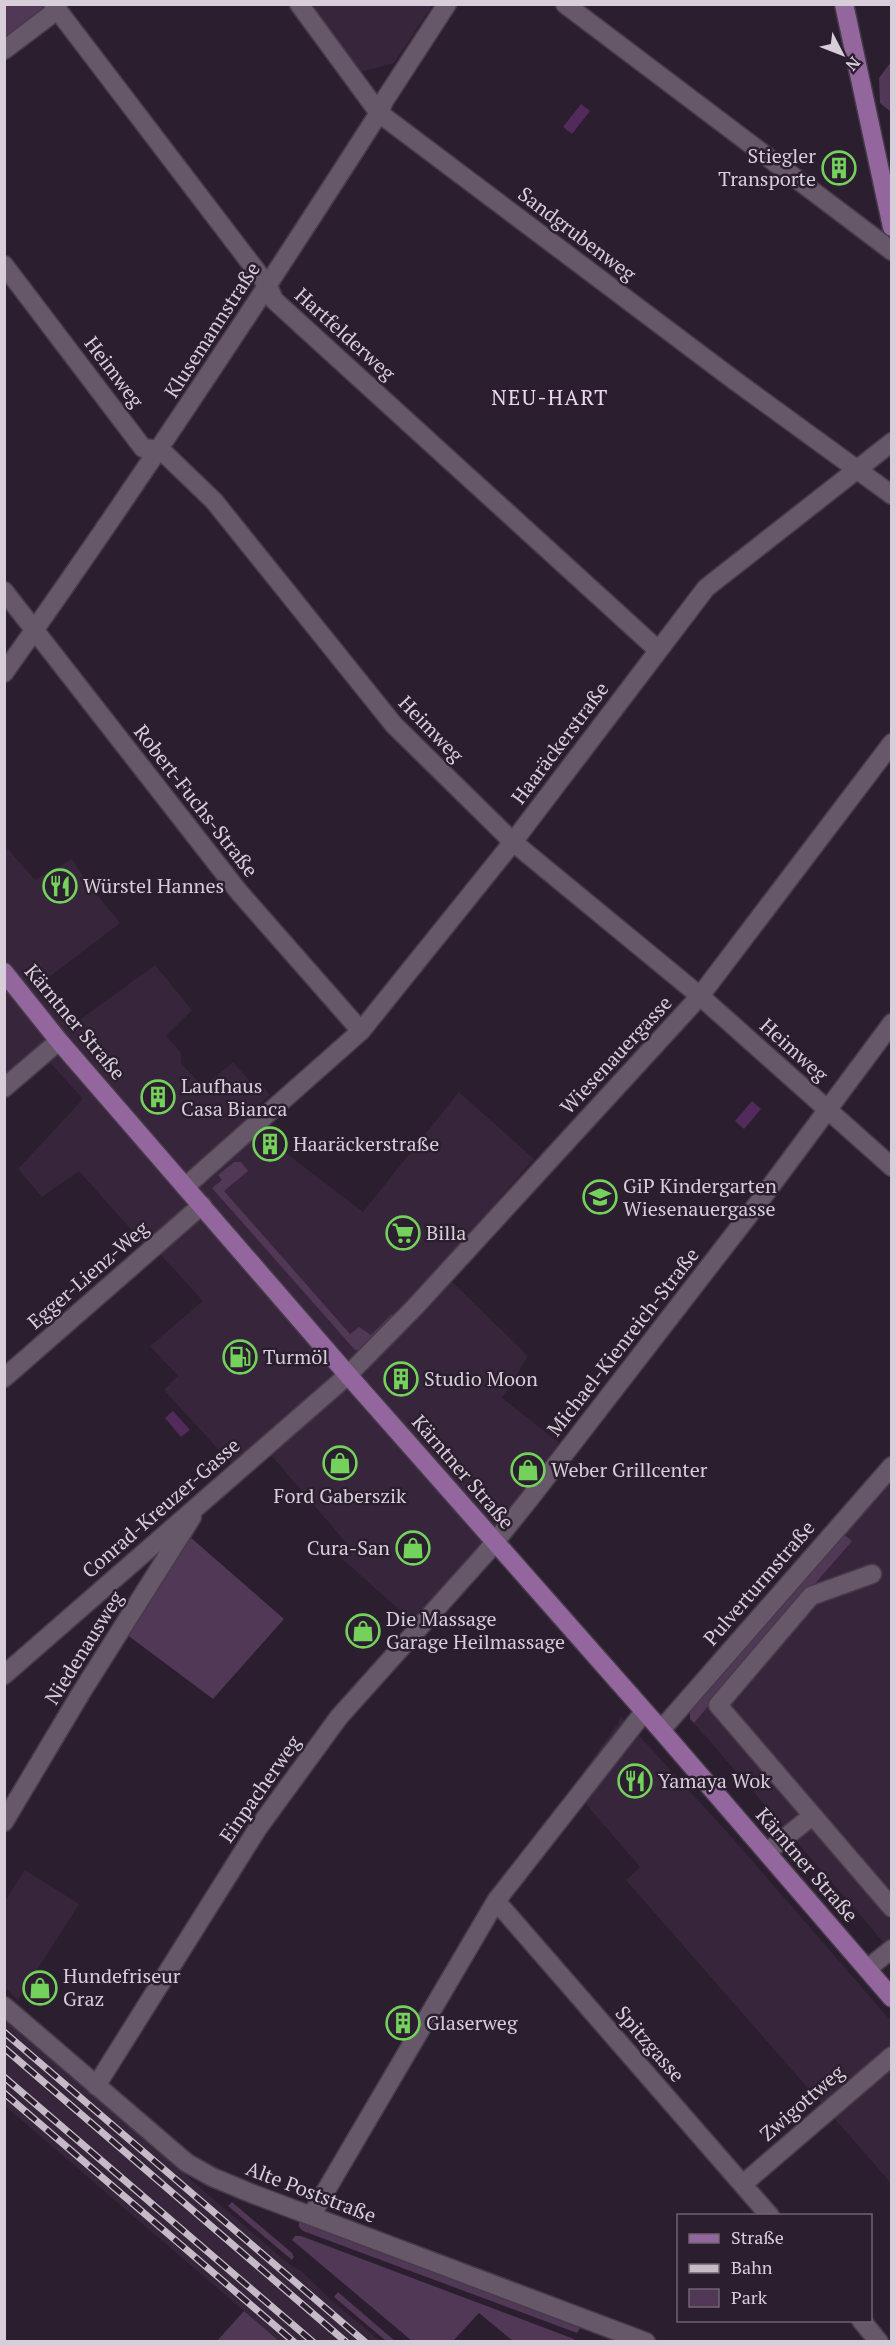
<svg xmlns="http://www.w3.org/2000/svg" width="896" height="2346" font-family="'PT Serif',serif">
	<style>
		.built { fill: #37263b }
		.green { fill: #503856 }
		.water { fill: #522a5c }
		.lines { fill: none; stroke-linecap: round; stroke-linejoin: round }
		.minor-casing { stroke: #463b49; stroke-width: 21 }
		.major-casing { stroke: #463b49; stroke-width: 21 }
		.minor { stroke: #665769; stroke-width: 18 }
		.major { stroke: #93679e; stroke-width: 18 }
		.rail-casing { stroke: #c4bbc6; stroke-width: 7 }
		.rail { stroke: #2b1e2e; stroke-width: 4.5; stroke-dasharray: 14; stroke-linecap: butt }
		.labels { text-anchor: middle; stroke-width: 5; stroke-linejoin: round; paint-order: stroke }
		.poi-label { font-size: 20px; fill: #d7ced9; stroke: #2b1e2e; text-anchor: start }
		.street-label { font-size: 20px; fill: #d7ced9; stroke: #2b1e2e }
		.neighbourhood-label { font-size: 21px; letter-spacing: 1.5px; fill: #ead8ee; stroke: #2b1e2e }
	</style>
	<rect width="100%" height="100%" fill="#2b1e2e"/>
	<!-- built -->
	<path class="built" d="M 430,4 L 432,6 L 394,63 L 361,72 L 310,5 Z
		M 4,845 L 35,880 L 72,859 L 88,884 L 120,923 L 44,981 L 77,1022 L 155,965 L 192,1010 L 166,1036 L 181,1053 L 181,1063 L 203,1087 L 233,1062 L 255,1087 L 261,1084 L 270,1095 L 249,1114 L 263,1131 L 278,1143 L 282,1150 L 363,1212 L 459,1092 L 534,1159 L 439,1269 L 528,1356 L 502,1398 L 567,1449 L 414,1623 L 339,1556 L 348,1545 L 270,1454 L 240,1479 L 232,1464 L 164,1390 L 178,1376 L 150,1346 L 203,1301 L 161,1255 L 145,1245 L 79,1171 L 42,1197 L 18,1169 L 83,1099 L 43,1055 L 5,1088 Z
		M 891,1480 L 891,1951 L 694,1723 L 851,1541 L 843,1534 Z
		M 621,1716 L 728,1833 L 891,2021 L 892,2181 L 890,2182 L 626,1880 L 640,1867 L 591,1810 L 574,1785 L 618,1723 Z
		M 25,1870 L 79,1904 L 18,2000 L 5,1987 L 5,1901 Z
		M 4,2019 L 289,2264 L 301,2271 L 329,2298 L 380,2341 L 279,2341 L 5,2106 Z"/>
	<!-- green -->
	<path class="green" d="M 5,5 L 43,5 C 40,20 17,32 5,41 Z
		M 891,62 L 891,112 L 880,103 L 879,78 Z
		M 234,1162 L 241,1162 L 248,1171 L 224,1191 L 350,1334 L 359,1327 L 371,1335 L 392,1314 L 392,1316 L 361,1351 L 355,1350 L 212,1188 L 222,1180 L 218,1175 Z
		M 843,1534 L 852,1541 L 694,1723 L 690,1719 L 690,1712 Z
		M 190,1537 L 284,1619 L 213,1699 L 126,1634 L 173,1559 Z
		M 232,2202 L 292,2253 L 294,2257 L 292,2260 L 228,2206 Z
		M 299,2220 L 580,2328 L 577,2333 L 303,2231 L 299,2227 Z
		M 295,2236 L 301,2236 L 574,2339 L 572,2342 L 513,2341 L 479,2313 L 453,2341 L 412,2341 L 292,2240 Z
		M 338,2292 L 395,2341 L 386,2341 L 334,2297 Z
		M 244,2311 L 279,2341 L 217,2341 Z"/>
	<!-- water -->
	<path class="water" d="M 581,104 L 590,111 L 572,134 L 563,127 Z
		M 752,1101 L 761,1109 L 744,1129 L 735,1121 Z
		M 173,1411 L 190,1430 L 181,1437 L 165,1418 Z"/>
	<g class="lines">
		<defs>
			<path id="minor" d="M 53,4 L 268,286 L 274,300 L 658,650
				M 299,4 L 379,113 L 734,380 L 892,495
				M 565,4 L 892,251
				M 4,50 L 57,10
				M 4,265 L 143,448 L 161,450 L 214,501 L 394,725 L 513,842 L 700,996 L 892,1167
				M 4,591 L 239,892 L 361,1031
				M 4,673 C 134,490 258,302 379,113 L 384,101 L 447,4
				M 4,1088 L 59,1041
				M 185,1187 L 361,1031 L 513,842 L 706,588 L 892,442
				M 4,1378 L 202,1205
				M 872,1574 L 811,1596 L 718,1705 L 892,1908
				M 4,1675 L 348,1375 L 415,1307 L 700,996 L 892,743
				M 661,1730 L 892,1466
				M 4,1822 L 81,1693 L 192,1517
				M 767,1852 L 812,1816
				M 496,1901 L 770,2216
				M 867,1969 L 892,1949
				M 4,2006 L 187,2163 L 212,2177 L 253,2194 L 646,2342
				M 96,2086 L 258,1828 L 339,1717 L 486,1553 L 531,1497 L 759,1202 L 892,1023
				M 743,2184 L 892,2056
				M 311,2216 L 496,1901 L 644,1712
				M 861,2320 L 879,2342"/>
			<path id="major" d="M 844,4 L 892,227
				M 4,972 L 59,1041 L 348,1375 L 661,1730 L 892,1998"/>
		</defs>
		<!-- minor casing -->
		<use href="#minor" class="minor-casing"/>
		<!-- major casing -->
		<use href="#major" class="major-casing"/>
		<!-- minor -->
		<use href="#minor" class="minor"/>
		<!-- major -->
		<use href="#major" class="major"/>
		<defs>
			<path id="rail" d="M 4,2032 L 365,2342
				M 4,2048 L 346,2342
				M 4,2077 L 313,2342
				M 4,2093 L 294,2342"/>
		</defs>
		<!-- rail casing -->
		<use href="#rail" class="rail-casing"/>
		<!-- rail -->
		<use href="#rail" class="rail"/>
	</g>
	<!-- icons -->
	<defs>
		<symbol id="building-ring" viewBox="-11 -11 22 22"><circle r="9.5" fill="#2b1e2e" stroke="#74d25c" stroke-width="1.5"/><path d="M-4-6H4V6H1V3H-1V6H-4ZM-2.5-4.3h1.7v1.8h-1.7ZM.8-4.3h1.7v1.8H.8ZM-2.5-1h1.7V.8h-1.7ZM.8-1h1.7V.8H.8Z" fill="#74d25c"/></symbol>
		<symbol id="restaurant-ring" viewBox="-11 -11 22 22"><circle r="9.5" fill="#2b1e2e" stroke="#74d25c" stroke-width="1.5"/><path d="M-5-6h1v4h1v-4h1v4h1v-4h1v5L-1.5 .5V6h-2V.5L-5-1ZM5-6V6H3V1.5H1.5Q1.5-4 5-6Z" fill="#74d25c"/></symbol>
		<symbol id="school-ring" viewBox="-11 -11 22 22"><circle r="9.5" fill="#2b1e2e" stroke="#74d25c" stroke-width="1.5"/><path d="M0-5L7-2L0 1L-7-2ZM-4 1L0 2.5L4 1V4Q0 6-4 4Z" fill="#74d25c"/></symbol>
		<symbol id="supermarket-ring" viewBox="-11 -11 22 22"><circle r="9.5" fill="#2b1e2e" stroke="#74d25c" stroke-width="1.5"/><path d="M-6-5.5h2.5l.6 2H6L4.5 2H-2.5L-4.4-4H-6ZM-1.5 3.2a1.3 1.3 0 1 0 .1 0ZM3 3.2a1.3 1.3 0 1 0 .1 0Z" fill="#74d25c"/></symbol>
		<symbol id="fuel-ring" viewBox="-11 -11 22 22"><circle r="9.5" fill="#2b1e2e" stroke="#74d25c" stroke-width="1.5"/><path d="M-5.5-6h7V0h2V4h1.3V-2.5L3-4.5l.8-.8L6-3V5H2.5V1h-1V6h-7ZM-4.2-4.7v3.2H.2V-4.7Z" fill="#74d25c"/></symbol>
		<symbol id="shop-ring" viewBox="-11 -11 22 22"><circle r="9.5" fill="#2b1e2e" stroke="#74d25c" stroke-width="1.5"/><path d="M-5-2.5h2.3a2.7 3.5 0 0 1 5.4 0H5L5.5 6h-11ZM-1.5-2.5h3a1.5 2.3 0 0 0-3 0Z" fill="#74d25c"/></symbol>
	</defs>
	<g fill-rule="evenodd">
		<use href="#building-ring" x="820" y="149" width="38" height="38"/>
		<use href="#restaurant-ring" x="41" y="867" width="38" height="38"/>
		<use href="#building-ring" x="139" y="1078" width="38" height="38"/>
		<use href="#building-ring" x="251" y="1125" width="38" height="38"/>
		<use href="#school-ring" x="581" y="1178" width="38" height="38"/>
		<use href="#supermarket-ring" x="384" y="1214" width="38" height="38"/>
		<use href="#fuel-ring" x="221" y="1338" width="38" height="38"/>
		<use href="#building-ring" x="382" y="1360" width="38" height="38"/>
		<use href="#shop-ring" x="321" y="1444" width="38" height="38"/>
		<use href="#shop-ring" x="509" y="1451" width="38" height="38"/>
		<use href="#shop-ring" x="394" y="1529" width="38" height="38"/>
		<use href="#shop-ring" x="344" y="1612" width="38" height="38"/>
		<use href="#restaurant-ring" x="616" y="1762" width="38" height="38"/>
		<use href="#shop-ring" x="21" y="1969" width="38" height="38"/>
		<use href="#building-ring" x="384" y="2004" width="38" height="38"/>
	</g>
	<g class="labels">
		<!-- poi labels -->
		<g class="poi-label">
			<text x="816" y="163" text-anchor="end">Stiegler<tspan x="816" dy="23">Transporte</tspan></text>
			<text x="83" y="893">Würstel Hannes</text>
			<text x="181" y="1093">Laufhaus<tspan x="181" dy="23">Casa Bianca</tspan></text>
			<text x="293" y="1151">Haaräckerstraße</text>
			<text x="623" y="1193">GiP Kindergarten<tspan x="623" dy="23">Wiesenauergasse</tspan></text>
			<text x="426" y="1240">Billa</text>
			<text x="263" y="1364">Turmöl</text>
			<text x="424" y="1386">Studio Moon</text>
			<text x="551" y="1477">Weber Grillcenter</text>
			<text x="340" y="1503" text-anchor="middle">Ford Gaberszik</text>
			<text x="390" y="1555" text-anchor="end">Cura-San</text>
			<text x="386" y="1626">Die Massage<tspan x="386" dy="23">Garage Heilmassage</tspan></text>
			<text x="658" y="1788">Yamaya Wok</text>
			<text x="63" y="1983">Hundefriseur<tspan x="63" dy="23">Graz</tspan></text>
			<text x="426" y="2030">Glaserweg</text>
		</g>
		<!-- street labels -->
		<g class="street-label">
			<text transform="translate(577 234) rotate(37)" y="7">Sandgrubenweg</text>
			<text transform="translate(212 330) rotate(-57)" y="7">Klusemannstraße</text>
			<text transform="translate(345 334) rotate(42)" y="7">Hartfelderweg</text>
			<text transform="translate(114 372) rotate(53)" y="7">Heimweg</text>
			<text transform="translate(431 729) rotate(46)" y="7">Heimweg</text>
			<text transform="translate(560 743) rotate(-53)" y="7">Haaräckerstraße</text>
			<text transform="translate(196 801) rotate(52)" y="7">Robert-Fuchs-Straße</text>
			<text transform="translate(75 1022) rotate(50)" y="7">Kärntner Straße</text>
			<text transform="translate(794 1050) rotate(42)" y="7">Heimweg</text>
			<text transform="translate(616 1055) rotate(-47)" y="7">Wiesenauergasse</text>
			<text transform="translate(88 1275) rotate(-41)" y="7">Egger-Lienz-Weg</text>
			<text transform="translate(623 1342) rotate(-52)" y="7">Michael-Kienreich-Straße</text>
			<text transform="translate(463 1472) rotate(49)" y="7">Kärntner Straße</text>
			<text transform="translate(161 1508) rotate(-41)" y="7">Conrad-Kreuzer-Gasse</text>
			<text transform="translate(759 1583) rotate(-49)" y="7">Pulverturmstraße</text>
			<text transform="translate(84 1648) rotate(-58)" y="7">Niedenausweg</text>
			<text transform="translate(260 1789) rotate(-55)" y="7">Einpacherweg</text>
			<text transform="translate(807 1865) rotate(49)" y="7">Kärntner Straße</text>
			<text transform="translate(650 2044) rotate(49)" y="7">Spitzgasse</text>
			<text transform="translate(802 2103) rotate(-41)" y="7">Zwigottweg</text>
			<text transform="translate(311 2192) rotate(21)" y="7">Alte Poststraße</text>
		</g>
		<!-- neighbourhood labels -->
		<g class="neighbourhood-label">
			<text x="550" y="405">NEU-HART</text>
		</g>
	</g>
	<!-- border -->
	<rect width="896" height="2346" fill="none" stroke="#d7ced9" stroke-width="12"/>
	<!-- legend -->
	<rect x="677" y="2214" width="195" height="108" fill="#2b1e2e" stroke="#706472" stroke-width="1.5"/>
	<rect x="689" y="2234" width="30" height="9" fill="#93679e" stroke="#706472" stroke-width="1.5"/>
	<text x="731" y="2244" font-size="18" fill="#d7ced9">Straße</text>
	<rect x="689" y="2264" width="30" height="9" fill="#c4bbc6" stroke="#706472" stroke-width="1.5"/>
	<text x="731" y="2274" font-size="18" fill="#d7ced9">Bahn</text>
	<rect x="689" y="2289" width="30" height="18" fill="#503856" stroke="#706472" stroke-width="1.5"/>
	<text x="731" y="2304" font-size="18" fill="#d7ced9">Park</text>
	<!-- north arrow -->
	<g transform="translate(842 54) rotate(132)" stroke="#2b1e2e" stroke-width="4.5" paint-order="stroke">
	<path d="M0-4.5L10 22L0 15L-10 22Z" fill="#d7ced9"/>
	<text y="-9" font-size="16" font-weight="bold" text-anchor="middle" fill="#d7ced9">N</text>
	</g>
</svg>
